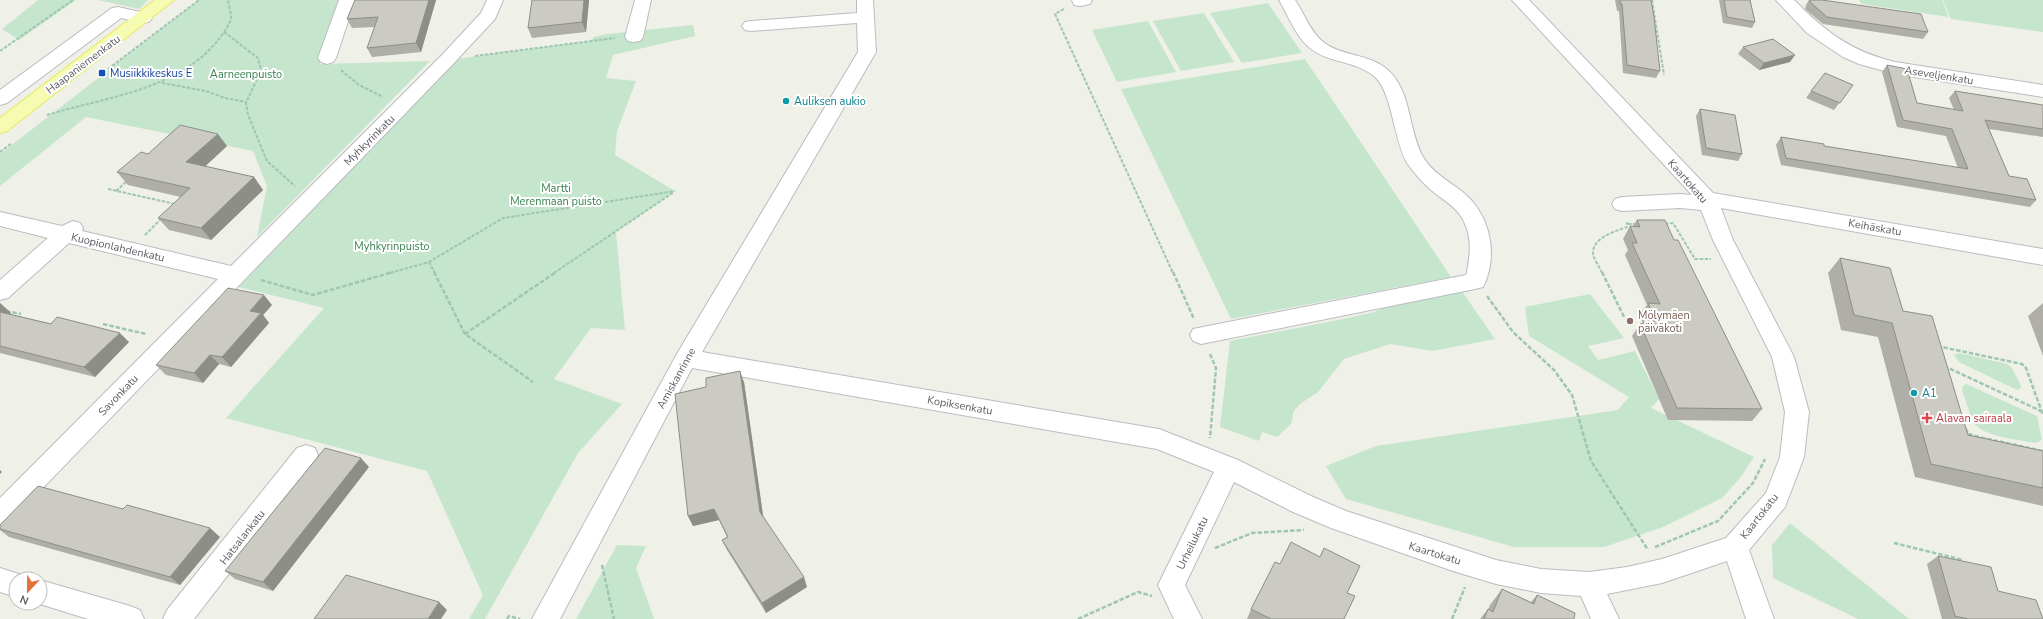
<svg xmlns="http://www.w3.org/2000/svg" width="2043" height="619" font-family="'Nunito Sans',sans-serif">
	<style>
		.green { fill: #c5e6cd }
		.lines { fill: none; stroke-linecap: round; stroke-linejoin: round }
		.minor-casing { stroke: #bbbcc2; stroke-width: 2 }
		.major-casing { stroke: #ebe864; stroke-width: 2 }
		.path-far1 { stroke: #9ec6b3; stroke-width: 2; stroke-dasharray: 3.5 1.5; stroke-linecap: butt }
		.path { stroke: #9ec6b3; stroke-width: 2.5; stroke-dasharray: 4.5 2; stroke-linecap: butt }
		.minor { fill: #fff; fill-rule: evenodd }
		.major { fill: #f5fbb0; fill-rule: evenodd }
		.wall { fill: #afafa8 }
		.shaded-wall { fill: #8e8e88 }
		.building { fill: #cbcbc3; stroke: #8e8e88 }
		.transit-dot { fill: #1a4fb4; stroke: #fff; stroke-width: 1.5 }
		.culture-dot { fill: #0f9aa8; stroke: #fff; stroke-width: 1.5 }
		.education-dot { fill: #8d6e63; stroke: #fff; stroke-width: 1.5 }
		.health-dot { fill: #e0444e; stroke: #fff; stroke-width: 1.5 }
		.labels { text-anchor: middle; stroke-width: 4; stroke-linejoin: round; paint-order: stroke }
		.street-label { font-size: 11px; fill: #5e6066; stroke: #fff }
		.transit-label { font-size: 11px; fill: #164399; stroke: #fff; text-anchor: start }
		.park-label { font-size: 11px; fill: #39834f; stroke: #fff }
		.culture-label { font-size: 11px; fill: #0d838f; stroke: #fff; text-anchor: start }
		.education-label { font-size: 11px; fill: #785e54; stroke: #fff; text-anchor: start }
		.health-label { font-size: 11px; fill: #be3a42; stroke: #fff; text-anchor: start }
	</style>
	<rect width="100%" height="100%" fill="#eff0e7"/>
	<!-- green -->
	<path class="green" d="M 38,0 L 76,0 L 19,40 L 2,29 Z
		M 98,0 L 148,0 L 139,9 Z
		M 199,0 L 347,0 L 345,4 L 335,11 L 320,64 L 430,61 L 257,237 L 267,186 L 253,151 L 86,117 L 0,186 L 0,154 Z
		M 1859,0 L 1942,0 L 1949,17 L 1861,4 Z
		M 1943,0 L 2043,0 L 2043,32 L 1951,19 Z
		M 1268,3 L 1302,53 L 1242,63 L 1210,13 Z
		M 1204,13 L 1234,62 L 1181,71 L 1153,21 Z
		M 1148,21 L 1176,72 L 1117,82 L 1092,30 Z
		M 693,25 L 695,36 L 613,55 L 606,78 L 636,81 L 617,131 L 615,155 L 675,191 L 616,232 L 625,330 L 591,328 L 554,379 L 622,404 L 578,453 L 485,619 L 469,619 L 483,595 L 427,471 L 226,418 L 324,308 L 239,287 L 235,275 L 447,60 L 590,41 L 594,37 L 607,34 Z
		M 1305,59 L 1451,277 L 1231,319 L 1121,89 Z
		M 1461,290 L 1495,339 L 1432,351 L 1390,344 L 1344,359 L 1318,392 L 1300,404 L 1294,411 L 1291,424 L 1277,437 L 1262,432 L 1259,441 L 1220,427 L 1230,341 L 1348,318 L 1374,312 L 1394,303 Z
		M 1590,294 L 1624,338 L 1588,346 L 1598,360 L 1635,351 L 1659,399 L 1651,408 L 1754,457 L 1740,478 L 1722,498 L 1663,527 L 1604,547 L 1514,547 L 1346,499 L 1326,466 L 1376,446 L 1618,410 L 1629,397 L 1529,336 L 1525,307 Z
		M 1959,353 L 2007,364 L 2012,368 L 2021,386 L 2021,388 L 2017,390 L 1959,362 L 1954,355 Z
		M 1966,384 L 2037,416 L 2042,440 L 2035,443 C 2016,439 1988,438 1973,423 L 1962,390 L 1963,386 Z
		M 1790,523 L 1909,619 L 1858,619 L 1773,578 L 1772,545 Z
		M 617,545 L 646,546 L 636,568 L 654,619 L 576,619 Z"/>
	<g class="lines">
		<defs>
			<path id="minor" d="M 339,0 L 355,0 L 336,58 L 333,62 L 327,64 L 321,62 L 318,58 Z
				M 487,0 L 503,0 L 495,19 L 453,64 L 9,523 L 0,526 L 0,498 L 218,279 L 69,243 L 8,298 L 0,300 L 0,280 L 48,238 L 0,226 L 0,212 L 62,226 L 73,221 L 80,223 L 83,228 L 82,231 L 231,266 L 441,56 L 481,13 Z
				M 635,0 L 651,0 L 643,37 L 640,41 L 634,42 L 628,41 L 625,37 Z
				M 857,0 L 873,0 L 876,52 L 702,352 L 1159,429 L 1238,460 L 1311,496 L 1346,511 L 1496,560 L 1541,569 L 1589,572 L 1627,567 L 1662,559 L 1726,538 L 1766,493 L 1780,457 L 1785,412 L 1772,357 L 1713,240 L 1701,210 L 1680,208 L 1622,211 L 1615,209 L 1612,204 L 1615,199 L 1622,197 L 1680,194 L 1692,195 L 1512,0 L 1529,0 L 1713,193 L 2043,249 L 2043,265 L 1721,208 L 1733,240 L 1794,357 L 1809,412 L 1804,457 L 1785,507 L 1749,550 L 1774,619 L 1746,619 L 1727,561 L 1662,583 L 1607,594 L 1619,619 L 1591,619 L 1581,596 L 1541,593 L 1496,584 L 1453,571 L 1331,528 L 1293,512 L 1234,482 L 1185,585 L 1202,619 L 1174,619 L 1158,585 L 1214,472 L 1157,449 L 692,368 L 560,619 L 532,619 L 678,352 L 858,52 L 857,23 L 751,31 L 745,30 L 742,26 L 745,22 L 751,21 L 857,13 Z
				M 1072,0 L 1092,0 L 1090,4 L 1080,6 L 1074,5 Z
				M 1279,0 L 1295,0 C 1304,13 1310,31 1322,41 C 1341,57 1369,53 1388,70 C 1412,92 1408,130 1423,157 C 1435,177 1457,184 1472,201 C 1492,224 1497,260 1483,287 L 1475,289 L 1201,344 L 1193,341 L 1190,335 L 1193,329 L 1466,275 L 1467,272 C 1470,256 1472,239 1465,224 C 1459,208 1443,200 1431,190 C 1422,182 1414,173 1407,163 C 1394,140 1392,94 1376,78 C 1357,60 1329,64 1310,48 C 1296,37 1288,15 1279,0 Z
				M 1776,0 L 1794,0 C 1826,32 1850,51 1895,62 L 2043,85 L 2043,97 L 1895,74 L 1859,64 L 1843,57 L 1807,33 Z
				M 118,7 L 149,14 L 152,18 L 149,22 L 143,23 L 121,18 L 7,103 L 0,105 L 0,90 L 112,8 Z
				M 306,445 L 315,448 L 318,455 L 315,462 L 194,619 L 163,619 L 167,610 L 297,448 Z
				M 0,568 L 25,576 L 27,579 L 16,579 L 16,597 L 0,592 Z
				M 40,580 L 130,606 L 140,610 L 144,619 L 88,619 L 40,604 L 36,603 L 40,603 Z"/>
			<path id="major" d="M 155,0 L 174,0 L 7,131 L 0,133 L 0,118 Z"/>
		</defs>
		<!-- minor casing -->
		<use href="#minor" class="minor-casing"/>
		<!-- major casing -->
		<use href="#major" class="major-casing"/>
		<!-- path-far1 -->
		<path class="path-far1" d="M 1652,0 L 1664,75
			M 1064,9 L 1055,14 L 1173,273
			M 224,32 L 258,58 L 261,70 L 246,103 L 248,115 L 267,161 L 295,186
			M 0,51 L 73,0
			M 475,56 L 615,38
			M 108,69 L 199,0
			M 341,70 L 359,85 L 383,97
			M 162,83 L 206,91 L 225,98 L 246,102
			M 47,115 C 106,97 179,90 219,39 C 223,34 230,24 231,18 C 231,13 229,6 228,0
			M 0,152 L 12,143
			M 108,189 L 175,204
			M 116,191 L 127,181
			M 1628,224 L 1638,224
			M 1665,224 L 1673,223 L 1695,259 L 1711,259
			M 145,235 L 161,219
			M 429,262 L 435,273
			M 390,273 L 429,262 L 503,218 L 675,191
			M 554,273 L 674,192
			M 1602,273 C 1600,267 1593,259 1593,253 C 1593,237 1616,231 1627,227 L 1627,222"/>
		<!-- path -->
		<path class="path" d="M 434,272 L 465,334 L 533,382
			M 1173,272 L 1194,319
			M 1602,272 L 1625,319
			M 261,280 L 313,295 L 393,272
			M 1487,296 L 1513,332 L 1554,370 L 1572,395 L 1591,461 L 1648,550
			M 6,311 L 21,314
			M 103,324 L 146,334
			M 465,334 L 556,272
			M 1937,346 L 2022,364 L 2026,368 L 2043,415
			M 1210,354 L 1216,368 L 1210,438
			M 1944,366 L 2041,411
			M 1965,428 L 1969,434 L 1979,437 L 2043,451
			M 1894,543 L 1963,560
			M 1655,547 L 1718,521 L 1753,483 L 1765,459
			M 1215,548 L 1252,533 L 1304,530
			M 602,565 L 614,619
			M 507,619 L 509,616 L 520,619
			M 1078,619 L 1138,592 L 1152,596
			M 1452,619 L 1465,587"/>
		<!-- minor -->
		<use href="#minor" class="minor"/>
		<!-- major -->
		<use href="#major" class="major"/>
	</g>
	<!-- wall -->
	<path class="wall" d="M 355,0 L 436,0 L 421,52 L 372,57 L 367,48 L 375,27 L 352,28 L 347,19 Z
		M 532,0 L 589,0 L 586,32 L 532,38 L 528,28 Z
		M 1615,0 L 1651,0 L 1660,71 L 1656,78 L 1623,73 L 1619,11 L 1617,11 Z
		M 1719,0 L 1750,0 L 1755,22 L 1752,28 L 1723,23 Z
		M 1809,0 L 1822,0 L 1928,32 L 1923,39 L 1823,24 L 1805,9 L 1806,5 Z
		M 1743,47 L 1790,62 L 1759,70 L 1738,54 Z
		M 1887,65 L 1917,103 L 1954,110 L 1949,98 L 1955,91 L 2043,105 L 2043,137 L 1989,129 L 2009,176 L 2036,200 L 2030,207 L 1781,165 L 1776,145 L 1781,137 L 1824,146 L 1958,168 L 1946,136 L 1897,127 L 1882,72 Z
		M 1853,85 L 1834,110 L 1806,98 L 1811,91 Z
		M 1700,109 L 1742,154 L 1738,161 L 1702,155 L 1696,116 Z
		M 227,146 L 205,166 L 254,177 L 263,190 L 211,240 L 169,230 L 158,218 L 181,197 L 128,185 L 117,172 L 148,154 Z
		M 1637,220 L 1674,240 L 1762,409 L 1752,421 L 1668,420 L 1632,336 L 1640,324 L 1643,323 L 1639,316 L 1647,305 L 1625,255 L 1628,250 L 1623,239 L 1630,226 L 1633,226 Z
		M 1840,258 L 1903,311 L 1968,435 L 2043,451 L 2043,506 L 1915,477 L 1878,337 L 1841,330 L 1828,273 Z
		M 0,303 L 11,313 L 10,314 L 129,342 L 95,377 L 0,353 Z
		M 2043,303 L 2043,356 L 2028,316 Z
		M 272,305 L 263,315 L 269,323 L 231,367 L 219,364 L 203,383 L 166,375 L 156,365 Z
		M 744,382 L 763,516 L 807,587 L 766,613 L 727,550 L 722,540 L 727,537 L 719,520 L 693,526 L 688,516 L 706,387 Z
		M 369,467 L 273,591 L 235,579 L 225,571 Z
		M 123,509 L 220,537 L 180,585 L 9,537 L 0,530 L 0,525 Z
		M 1938,556 L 1998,591 L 2043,619 L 1942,619 L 1927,564 Z
		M 1280,564 L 1347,593 L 1344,619 L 1247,619 L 1251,609 Z
		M 1502,589 L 1531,602 L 1537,595 L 1574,619 L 1480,619 L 1488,609 L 1488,610 L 1490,605 Z"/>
	<!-- shaded-wall -->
	<path class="shaded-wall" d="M 429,0 L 436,0 L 421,52 L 416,43 Z
		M 584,0 L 589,0 L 586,32 L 582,22 Z
		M 1795,55 L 1790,62 L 1759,70 L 1764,63 Z
		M 218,134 L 227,146 L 196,175 L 186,162 Z
		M 254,177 L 263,190 L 211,240 L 201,228 Z
		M 264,295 L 272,305 L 263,315 L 269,323 L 231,367 L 222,357 L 250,311 Z
		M 0,303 L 11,313 L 4,320 L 0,316 Z
		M 120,333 L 129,342 L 95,377 L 84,367 Z
		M 210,355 L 219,364 L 203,383 L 194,373 Z
		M 740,371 L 744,382 L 764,522 L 760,512 Z
		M 361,458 L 369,467 L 273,591 L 263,582 Z
		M 0,470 L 2,472 L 0,474 Z
		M 714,509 L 719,520 L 693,526 L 688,516 Z
		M 210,528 L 220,537 L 180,585 L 170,577 Z
		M 804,577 L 807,587 L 766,613 L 762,603 Z
		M 439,602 L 447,610 L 441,619 L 428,619 Z"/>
	<!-- building -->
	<path class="building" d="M 355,0 L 429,0 L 416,43 L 367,48 L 378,17 L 347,19 Z
		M 532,0 L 584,0 L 582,22 L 528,28 Z
		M 1620,0 L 1651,0 L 1654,17 L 1660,71 L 1627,65 L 1622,4 L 1620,4 Z
		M 1724,0 L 1750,0 L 1755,22 L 1727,17 Z
		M 1810,0 L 1822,0 L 1921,14 L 1928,32 L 1827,17 L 1810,2 Z
		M 1773,39 L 1795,55 L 1764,63 L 1743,47 Z
		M 1887,65 L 1907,69 L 1917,103 L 1963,111 L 1955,91 L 2043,105 L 2043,129 L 1985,120 L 2009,176 L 2027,179 L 2036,200 L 1786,158 L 1781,137 L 1824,144 L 1824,146 L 1968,169 L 1952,129 L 1903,120 Z
		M 1825,73 L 1853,85 L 1840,103 L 1811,91 Z
		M 1700,109 L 1735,115 L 1742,154 L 1706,148 Z
		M 180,125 L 218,134 L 186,162 L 254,177 L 201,228 L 158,218 L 190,188 L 117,172 L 141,152 L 148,154 Z
		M 1637,220 L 1665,220 L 1674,240 L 1678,240 L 1762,409 L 1677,408 L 1640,324 L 1655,321 L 1648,303 L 1660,304 L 1632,243 L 1637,243 L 1630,226 L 1640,227 Z
		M 1840,258 L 1890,268 L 1903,311 L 1932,316 L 1968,435 L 2043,451 L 2043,488 L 1931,464 L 1892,323 L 1854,315 Z
		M 228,288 L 264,295 L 250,311 L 261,313 L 222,357 L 210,355 L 194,373 L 156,365 Z
		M 0,312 L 51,324 L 57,317 L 120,333 L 84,367 L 0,346 Z
		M 740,371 L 760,512 L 804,577 L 762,603 L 722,540 L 728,537 L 714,509 L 688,516 L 675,394 L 706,387 L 706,378 Z
		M 325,448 L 361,458 L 263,582 L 225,571 Z
		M 38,486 L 123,509 L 127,505 L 210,528 L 170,577 L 0,529 L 0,525 Z
		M 1291,542 L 1320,557 L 1324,548 L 1360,566 L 1347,593 L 1355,596 L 1344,619 L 1271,619 L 1251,609 L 1275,562 L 1280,564 Z
		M 1938,556 L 1991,567 L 1998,591 L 2036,600 L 2043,619 L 1968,619 L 1955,616 Z
		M 346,575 L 439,602 L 428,619 L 314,619 Z
		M 1502,589 L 1534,604 L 1537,595 L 1575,613 L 1574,619 L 1484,619 L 1488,609 L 1493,612 Z"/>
	<!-- markers -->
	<rect class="transit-dot" x="98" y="69" width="8" height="8" rx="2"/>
	<g class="culture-dot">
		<circle cx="786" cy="101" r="4"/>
		<circle cx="1914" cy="393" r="4"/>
	</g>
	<circle class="education-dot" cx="1630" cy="321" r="4"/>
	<path class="health-dot" d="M1925 412h4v4h4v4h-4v4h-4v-4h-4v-4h4z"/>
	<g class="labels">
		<!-- street labels -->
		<g class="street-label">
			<text transform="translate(83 64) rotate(-37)" y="4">Haapaniemenkatu</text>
			<text transform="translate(1939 75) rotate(9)" y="4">Aseveljenkatu</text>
			<text transform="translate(369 140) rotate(-45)" y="4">Myhkyrinkatu</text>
			<text transform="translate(1688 181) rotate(49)" y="4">Kaartokatu</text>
			<text transform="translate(1875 227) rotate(10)" y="4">Keihäskatu</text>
			<text transform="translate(118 247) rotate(13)" y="4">Kuopionlahdenkatu</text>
			<text transform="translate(676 378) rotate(-61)" y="4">Amiskanrinne</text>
			<text transform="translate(118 395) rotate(-46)" y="4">Savonkatu</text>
			<text transform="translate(960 405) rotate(10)" y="4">Kopiksenkatu</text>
			<text transform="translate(1759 516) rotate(-52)" y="4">Kaartokatu</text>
			<text transform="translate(242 537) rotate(-52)" y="4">Hatsalankatu</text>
			<text transform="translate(1192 543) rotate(-64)" y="4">Urheilukatu</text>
			<text transform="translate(1435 553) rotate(17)" y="4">Kaartokatu</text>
		</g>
		<!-- transit labels -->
		<g class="transit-label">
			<text x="110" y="77">Musiikkikeskus E</text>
		</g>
		<!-- park labels -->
		<g class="park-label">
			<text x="246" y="78">Aarneenpuisto</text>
			<text x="556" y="192">Martti<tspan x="556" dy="13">Merenmaan puisto</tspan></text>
			<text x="392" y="250">Myhkyrinpuisto</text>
		</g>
		<!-- culture labels -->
		<g class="culture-label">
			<text x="794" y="105">Auliksen aukio</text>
			<text x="1922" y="397">A1</text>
		</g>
		<!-- education labels -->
		<g class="education-label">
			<text x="1638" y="319">Mölymäen<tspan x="1638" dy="13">päiväkoti</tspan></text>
		</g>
		<!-- health labels -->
		<g class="health-label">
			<text x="1936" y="422">Alavan sairaala</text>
		</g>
	</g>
	<!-- north arrow -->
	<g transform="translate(28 591) rotate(202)"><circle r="19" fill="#ffffff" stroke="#bfbfc2"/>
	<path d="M0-3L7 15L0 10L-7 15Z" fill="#e2723b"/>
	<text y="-6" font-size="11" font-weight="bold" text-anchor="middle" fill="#5e6066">N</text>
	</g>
</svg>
